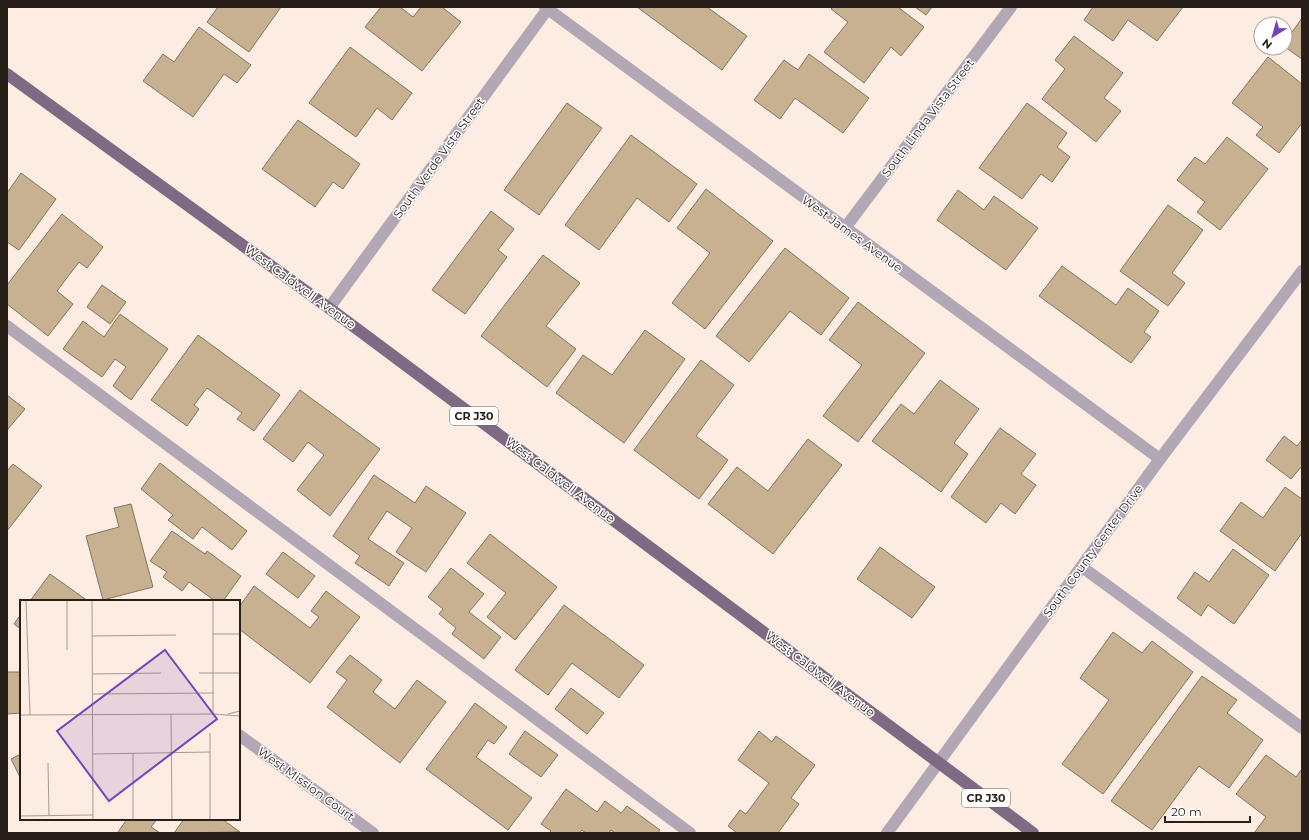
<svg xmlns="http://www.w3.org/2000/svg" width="1309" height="840" font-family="Montserrat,sans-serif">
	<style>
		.building { fill: #c7b190; stroke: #83755f }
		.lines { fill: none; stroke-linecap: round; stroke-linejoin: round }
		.service { stroke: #b2a7b5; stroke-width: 12 }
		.minor { stroke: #b2a7b5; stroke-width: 12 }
		.tertiary { stroke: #b2a7b5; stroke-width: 12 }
		.primary { stroke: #7e6b83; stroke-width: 12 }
		.labels { text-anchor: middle; stroke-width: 3; stroke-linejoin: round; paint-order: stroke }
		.shield { fill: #fff; stroke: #68625e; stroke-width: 1 }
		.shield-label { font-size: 11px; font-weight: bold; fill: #281f19 }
		.street-label { font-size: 12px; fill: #281f19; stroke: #fff }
		.inset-road { fill: none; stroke: #a79a92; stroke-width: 1 }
		.view { fill: #7743ba; fill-opacity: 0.15; stroke: #7743ba; stroke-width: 2 }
		.inset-edge { fill: none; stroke: #281f19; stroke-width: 2 }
	</style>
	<rect width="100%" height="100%" fill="#fcece2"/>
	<!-- building -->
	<path class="building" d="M 218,7 L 281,7 L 249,52 L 207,22 Z
		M 381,7 L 400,7 L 413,17 L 421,7 L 442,7 L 461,22 L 422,71 L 365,27 Z
		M 637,7 L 707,7 L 747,36 L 722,70 Z
		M 833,7 L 898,7 L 924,27 L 901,56 L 891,47 L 864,83 L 824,52 L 848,22 L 831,9 Z
		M 915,7 L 932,7 L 926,15 Z
		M 1093,7 L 1183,7 L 1157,41 L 1128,20 L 1113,41 L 1084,20 Z
		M 1302,18 L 1302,59 L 1285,47 L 1285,42 Z
		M 199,27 L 251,65 L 237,83 L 224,74 L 193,117 L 143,81 L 163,54 L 174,62 Z
		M 1074,36 L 1123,73 L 1104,98 L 1121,111 L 1096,142 L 1042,99 L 1065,69 L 1055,60 Z
		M 350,47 L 412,93 L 392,120 L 377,108 L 356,137 L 309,103 Z
		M 809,54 L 869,98 L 843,133 L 795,98 L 780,119 L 754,100 L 784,60 L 798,70 Z
		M 1268,57 L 1302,84 L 1302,123 L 1279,153 L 1256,135 L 1263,127 L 1232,103 Z
		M 567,103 L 602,128 L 539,215 L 504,190 Z
		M 1027,103 L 1067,133 L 1057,147 L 1070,157 L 1052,182 L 1041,174 L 1022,199 L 979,168 Z
		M 298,120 L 360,164 L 343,189 L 333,182 L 315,207 L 262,169 Z
		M 631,135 L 697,184 L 669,222 L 637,198 L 599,250 L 565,225 Z
		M 1227,137 L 1268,169 L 1220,230 L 1197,212 L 1205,202 L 1177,180 L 1195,157 L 1205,164 Z
		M 21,173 L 56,199 L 19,250 L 7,242 L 7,193 Z
		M 706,189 L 773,241 L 705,329 L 672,303 L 710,253 L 677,228 Z
		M 958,190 L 984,210 L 994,196 L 1038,228 L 1006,270 L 937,220 Z
		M 1168,205 L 1203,230 L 1172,273 L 1185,283 L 1168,306 L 1120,271 Z
		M 491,211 L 514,229 L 498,250 L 507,257 L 465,314 L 432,290 Z
		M 62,214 L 103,247 L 87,268 L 79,262 L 57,291 L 73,304 L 48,336 L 7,304 L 7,285 Z
		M 785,248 L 849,298 L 821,335 L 790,311 L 749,362 L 716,336 Z
		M 543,255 L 580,283 L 546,326 L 576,349 L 547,387 L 481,336 Z
		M 1062,266 L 1116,305 L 1128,288 L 1159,311 L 1144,332 L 1151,337 L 1131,363 L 1039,296 Z
		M 102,285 L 126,302 L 110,324 L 87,307 Z
		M 858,302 L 925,353 L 858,442 L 823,416 L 862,365 L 829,340 Z
		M 120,314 L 168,349 L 131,400 L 113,386 L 126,367 L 115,359 L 102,377 L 63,349 L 83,321 L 104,337 Z
		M 645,330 L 685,359 L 624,443 L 556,393 L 583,355 L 612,375 Z
		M 198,335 L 280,395 L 254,431 L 237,419 L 242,413 L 207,388 L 194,405 L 199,409 L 187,426 L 151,400 Z
		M 701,360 L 734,385 L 696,436 L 728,460 L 699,499 L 634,450 Z
		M 940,380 L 979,409 L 954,443 L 968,454 L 941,492 L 872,441 L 901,404 L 914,414 Z
		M 300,390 L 380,449 L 330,516 L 297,490 L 324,455 L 308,442 L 293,462 L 263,439 Z
		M 7,395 L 25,409 L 8,429 L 7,428 Z
		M 1000,428 L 1036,454 L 1021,474 L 1036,485 L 1015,514 L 1001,503 L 986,523 L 951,497 Z
		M 1284,436 L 1297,446 L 1302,440 L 1302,468 L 1301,467 L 1291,479 L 1266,460 Z
		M 808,439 L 842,465 L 773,554 L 708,504 L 737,467 L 768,491 Z
		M 160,463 L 247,531 L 232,550 L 202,527 L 193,539 L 168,520 L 173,515 L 141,489 Z
		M 13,464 L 42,486 L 7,531 L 7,471 Z
		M 374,475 L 415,503 L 426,486 L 466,513 L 426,572 L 396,552 L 412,528 L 387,511 L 368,539 L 404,563 L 389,586 L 355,563 L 360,556 L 333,536 Z
		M 1285,487 L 1302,499 L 1302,533 L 1275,571 L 1220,531 L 1241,502 L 1263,518 Z
		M 131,504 L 153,587 L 103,600 L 86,536 L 119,527 L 114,508 Z
		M 172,531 L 205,554 L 207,551 L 241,576 L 223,601 L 215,601 L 189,582 L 182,591 L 163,577 L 167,572 L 150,561 Z
		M 490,534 L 557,587 L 515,640 L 487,617 L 506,593 L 467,563 Z
		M 880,547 L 935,587 L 912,618 L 857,579 Z
		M 1233,549 L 1269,575 L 1234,624 L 1208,605 L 1201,616 L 1177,598 L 1195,572 L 1209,582 Z
		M 283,552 L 315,576 L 298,598 L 266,574 Z
		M 451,568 L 484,594 L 469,612 L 501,637 L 484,659 L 452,634 L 456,628 L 439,614 L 443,609 L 428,597 Z
		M 50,574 L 88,601 L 30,601 Z
		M 254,586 L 310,628 L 319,617 L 311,611 L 326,591 L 360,617 L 310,683 L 239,629 L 239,607 Z
		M 564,605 L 644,665 L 619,698 L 572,663 L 548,695 L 515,670 Z
		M 21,614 L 21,629 L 14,624 Z
		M 1113,632 L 1142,653 L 1152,641 L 1193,672 L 1103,794 L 1062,764 L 1109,700 L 1080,678 Z
		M 350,655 L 382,680 L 373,692 L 395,709 L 417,680 L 446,702 L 400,763 L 327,707 L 347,680 L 336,672 Z
		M 7,672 L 21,672 L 21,713 L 7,714 Z
		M 1202,676 L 1237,700 L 1227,713 L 1263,740 L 1229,788 L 1199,766 L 1152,830 L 1111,801 Z
		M 571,688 L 604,713 L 587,734 L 555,709 Z
		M 475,703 L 507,727 L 494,744 L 488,740 L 476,757 L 532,798 L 508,830 L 426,769 Z
		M 525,731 L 558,755 L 541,777 L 509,754 Z
		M 759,731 L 772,742 L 776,736 L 815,765 L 791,798 L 799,804 L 778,833 L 737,833 L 728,826 L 740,810 L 746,814 L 769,783 L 738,760 Z
		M 21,754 L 21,779 L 11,759 Z
		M 1266,755 L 1296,777 L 1302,769 L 1302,833 L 1254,833 L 1266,817 L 1236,794 Z
		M 566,789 L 597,812 L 605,801 L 621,813 L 627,806 L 660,830 L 658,833 L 615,833 L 611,830 L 609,833 L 586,833 L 582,830 L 579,833 L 549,833 L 551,831 L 541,824 Z
		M 127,819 L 157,819 L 151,827 L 160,833 L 119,833 L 118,832 Z
		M 184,819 L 222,819 L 240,832 L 174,833 Z"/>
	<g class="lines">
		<!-- service -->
		<path class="service" d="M 1082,567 L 1302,728"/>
		<!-- minor -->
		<path class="minor" d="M 545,7 L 1160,459
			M 845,228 L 1011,7
			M 329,308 L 549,7
			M 7,326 L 690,833
			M 239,735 L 373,833"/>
		<!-- tertiary -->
		<path class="tertiary" d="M 887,833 L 1160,459 L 1302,271"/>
		<!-- primary -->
		<path class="primary" d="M 7,74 L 329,308 L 1033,833"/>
	</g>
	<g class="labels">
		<!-- shield labels -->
		<g class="shield">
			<rect x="450" y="407" width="48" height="18" rx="3"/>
			<rect x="962" y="789" width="48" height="18" rx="3"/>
		</g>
		<g class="shield-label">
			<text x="474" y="420">CR J30</text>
			<text x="986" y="802">CR J30</text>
		</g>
		<!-- street labels -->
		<g class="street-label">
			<text transform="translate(928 118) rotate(-53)" y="4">South Linda Vista Street</text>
			<text transform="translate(439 158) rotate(-54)" y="4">South Verde Vista Street</text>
			<text transform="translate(852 234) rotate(36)" y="4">West James Avenue</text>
			<text transform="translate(300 287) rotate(36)" y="4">West Caldwell Avenue</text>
			<text transform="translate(560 480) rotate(37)" y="4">West Caldwell Avenue</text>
			<text transform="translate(1093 551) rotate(-54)" y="4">South County Center Drive</text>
			<text transform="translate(820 674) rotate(37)" y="4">West Caldwell Avenue</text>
			<text transform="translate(306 784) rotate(36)" y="4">West Mission Court</text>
		</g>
	</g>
	<!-- overview -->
	<g transform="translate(20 600)">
		<rect width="220" height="220" fill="#fcece2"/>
		<path class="inset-road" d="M 6,0 L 10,115M 47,0 L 47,50M 72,0 L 73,220M 193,0 L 193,114M 193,34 L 220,34M 72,36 L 156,35M 179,73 L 220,73M 72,74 L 141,73M 72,94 L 194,93M 151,114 L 152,220M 208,114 L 220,111M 0,115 L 193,114 L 220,116M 190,133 L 190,220M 113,153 L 113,220M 73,154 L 190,152M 28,163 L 29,215M 0,216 L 73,215"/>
		<path class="view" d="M 145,50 L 197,119 L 89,201 L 37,131 Z"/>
		<rect width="220" height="220" class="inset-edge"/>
	</g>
	<!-- border -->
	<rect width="1309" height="840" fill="none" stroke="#281f19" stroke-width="16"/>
	<!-- north arrow -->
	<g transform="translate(1273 36) rotate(217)"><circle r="19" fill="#ffffff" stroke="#a9a5a3"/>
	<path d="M0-3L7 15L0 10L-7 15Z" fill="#7743ba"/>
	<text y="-6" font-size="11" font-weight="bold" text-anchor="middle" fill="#281f19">N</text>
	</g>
	<!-- scale -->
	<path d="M1165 816v6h85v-6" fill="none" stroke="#281f19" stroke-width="2"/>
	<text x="1171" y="816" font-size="12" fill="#281f19" stroke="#ffffff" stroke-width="3" paint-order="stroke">20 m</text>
</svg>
